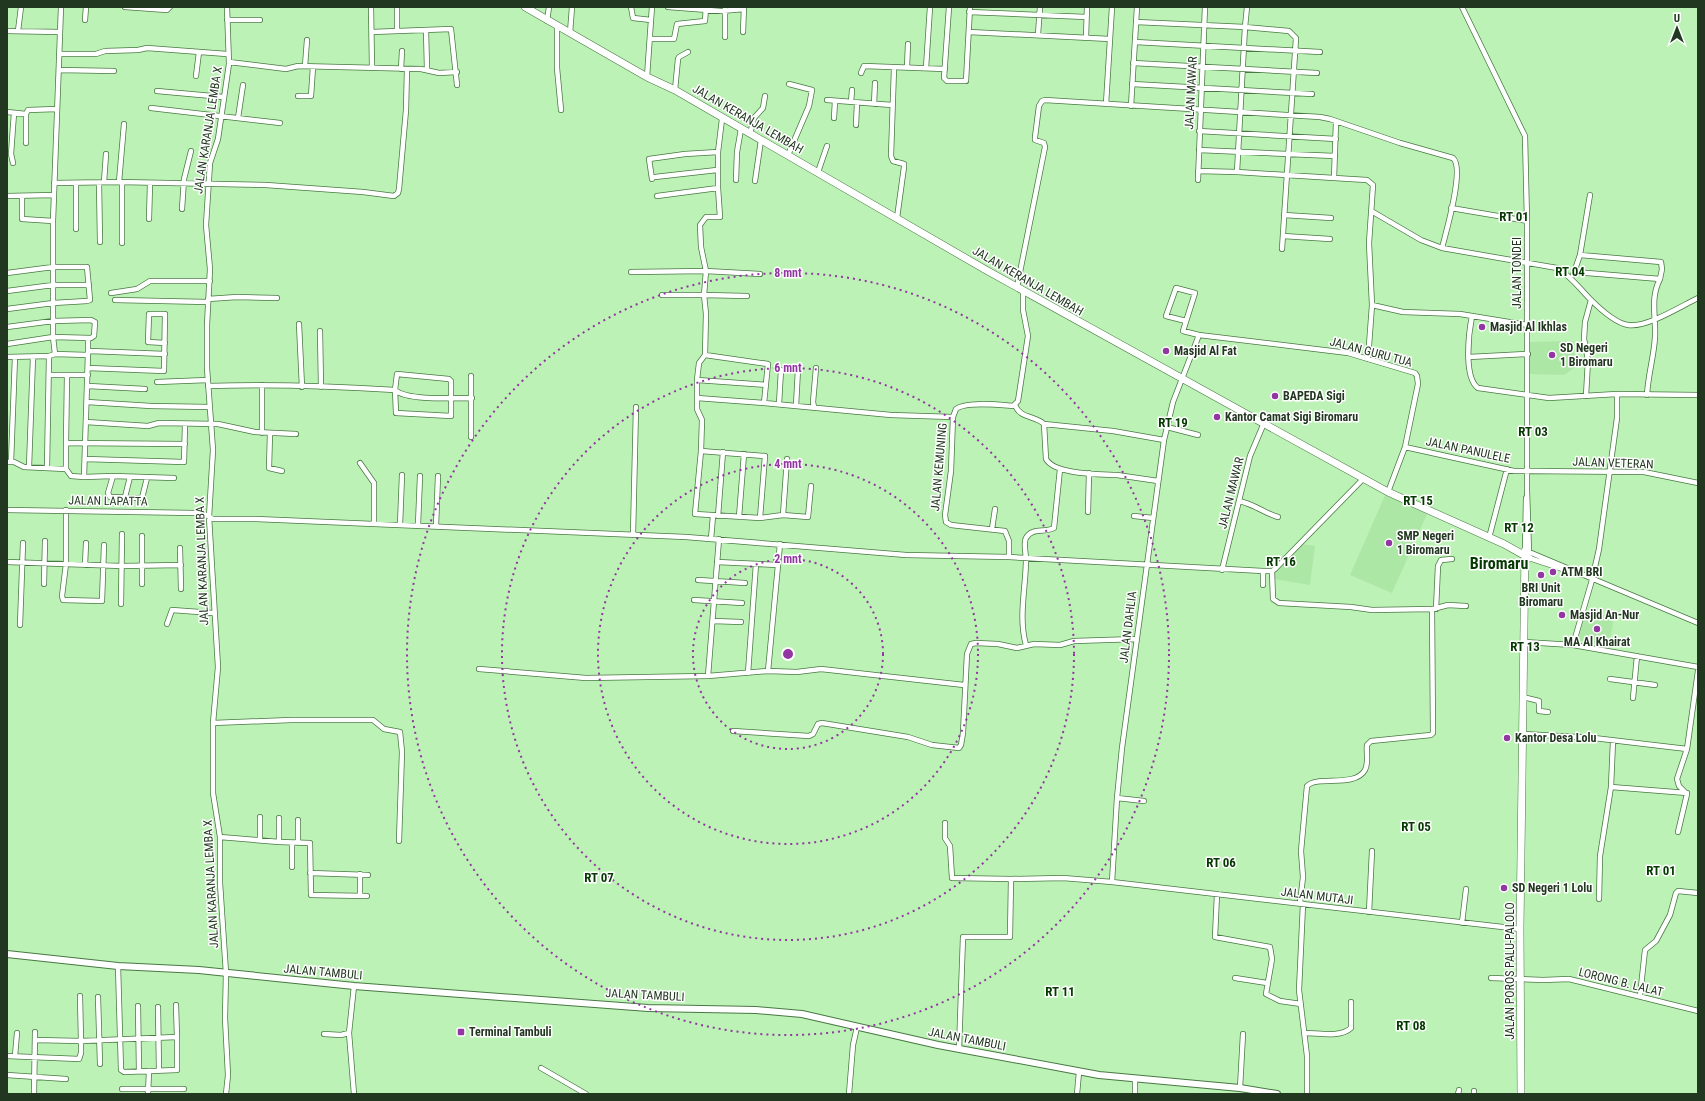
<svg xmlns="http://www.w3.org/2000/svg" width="1705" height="1101" font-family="'Roboto Condensed',sans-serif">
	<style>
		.built { fill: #ade7a6 }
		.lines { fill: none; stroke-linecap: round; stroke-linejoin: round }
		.minor-casing { stroke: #487843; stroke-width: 6 }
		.tertiary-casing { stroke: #487843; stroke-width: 8 }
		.primary-casing { stroke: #487843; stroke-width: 8 }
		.minor { stroke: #fff; stroke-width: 4.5 }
		.tertiary { stroke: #fff; stroke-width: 6 }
		.primary { stroke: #fff; stroke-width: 7 }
		.ring { fill: none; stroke: #9236a1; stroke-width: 2; stroke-dasharray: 2 4 }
		.poi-dot { fill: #9236a1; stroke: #fff; stroke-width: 1.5 }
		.labels { text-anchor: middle; stroke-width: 3; stroke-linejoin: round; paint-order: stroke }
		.street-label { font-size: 12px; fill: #223720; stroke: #fff }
		.poi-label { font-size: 12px; font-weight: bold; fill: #223720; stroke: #fff; text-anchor: start }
		.neighbourhood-label { font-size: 13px; font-weight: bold; fill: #063902; stroke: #fff }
		.district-label { font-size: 16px; font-weight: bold; fill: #063902; stroke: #fff }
		.centre { fill: #9236a1; stroke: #fff; stroke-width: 2 }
		.ring-label { font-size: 12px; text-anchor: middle; font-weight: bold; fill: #9236a1; stroke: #fff; stroke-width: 3; stroke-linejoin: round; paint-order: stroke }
	</style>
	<rect width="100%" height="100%" fill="#bdf2b6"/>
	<!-- built -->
	<path class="built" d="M 1574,341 L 1574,368 L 1564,375 L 1530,374 L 1529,342 Z
		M 1386,493 L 1428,512 L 1392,593 L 1350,575 Z
		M 1301,544 L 1315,546 L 1310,585 L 1274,579 L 1275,570 Z
		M 1586,611 L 1614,617 L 1609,647 L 1578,640 Z"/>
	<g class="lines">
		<defs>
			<path id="minor" d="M 125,7 L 167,10 L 170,7
				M 371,7 L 372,68
				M 397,7 L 397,31
				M 631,7 L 633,18 L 651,20 L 647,77
				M 668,7 L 721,11 L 744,9
				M 949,7 L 944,78 L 947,81 L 966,81 L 970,7
				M 1247,7 L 1245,27 L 1289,31 L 1296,38 L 1282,249
				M 1462,7 L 1525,136 L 1527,221 L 1527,490 L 1529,552 L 1698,623
				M 969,12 L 1086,17
				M 85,20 L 86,7
				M 227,20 L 260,20
				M 651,20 L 652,7
				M 547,21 L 549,7
				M 1136,22 L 1245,27 L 1237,172 L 1334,178 L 1336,122
				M 557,26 L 557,68 L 561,110
				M 426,30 L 427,69
				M 7,31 L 60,32
				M 18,31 L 21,7
				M 372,32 L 451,29 L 457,85
				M 743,32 L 744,7
				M 969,32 L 1110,39
				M 570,33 L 572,7
				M 1038,34 L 1040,7
				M 725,37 L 725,9
				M 1086,37 L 1087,7
				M 650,39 L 674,39 L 677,24 L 705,21 L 706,7
				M 1135,42 L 1320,52
				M 60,54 L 96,54 L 105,51 L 138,50 L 147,48 L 227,54
				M 229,62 L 286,69 L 298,66 L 421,69 L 439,73 L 457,72
				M 1133,63 L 1317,73
				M 305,66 L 307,40
				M 907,67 L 908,44
				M 894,68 L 891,156 L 893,161 L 904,164 L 904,167 L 897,218
				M 926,68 L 930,7
				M 401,69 L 402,51
				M 59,70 L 114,71
				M 861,73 L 864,66 L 945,69
				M 196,76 L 199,52
				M 1132,84 L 1312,94
				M 675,90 L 678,59 L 679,57 L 688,52
				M 157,91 L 223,97
				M 298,96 L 311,96 L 313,67
				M 827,100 L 892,105
				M 851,102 L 852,90
				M 874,104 L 875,83
				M 1106,104 L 1112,7
				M 1131,106 L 1137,7
				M 151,108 L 280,123
				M 7,112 L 26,114 L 28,110 L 57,109
				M 26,114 L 26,143
				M 238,118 L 243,85
				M 834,118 L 835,101
				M 856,125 L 857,103
				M 1199,131 L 1336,139
				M 750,134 L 754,118 L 763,108 L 765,96
				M 1199,150 L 1335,156
				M 788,155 L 809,106 L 812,90 L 789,84
				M 13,163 L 11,154 L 14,113
				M 1198,171 L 1237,172
				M 818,172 L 827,146
				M 655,177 L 717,170
				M 1334,178 L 1367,180 L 1373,185 L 1369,243 L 1372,305 L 1368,359
				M 652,179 L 649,159 L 685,154 L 718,152
				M 736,180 L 737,152 L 741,129
				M 1198,180 L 1205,7
				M 755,181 L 761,140
				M 104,182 L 106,154
				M 119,182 L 124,124
				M 54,183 L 119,182 L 266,185 L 363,192 L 394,196 L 398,193 L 399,189 L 406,110 L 407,69
				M 76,183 L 76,229
				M 99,183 L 100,242
				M 718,188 L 720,217 L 706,217 L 700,225 L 701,247 L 706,271 L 760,274
				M 7,196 L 54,195
				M 22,196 L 22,219 L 53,221
				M 657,196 L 718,188 L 718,152 L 722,119
				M 1451,208 L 1527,221
				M 182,209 L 184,179 L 191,151
				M 1373,212 L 1421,240 L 1442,248
				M 1284,215 L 1331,218
				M 149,219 L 150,184
				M 1283,236 L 1330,239
				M 122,243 L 122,183
				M 1580,255 L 1661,262 L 1662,269 L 1660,279
				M 631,272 L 706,271 L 704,295 L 747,296
				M 1575,272 L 1660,279 C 1650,298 1656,316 1655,337 C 1654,356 1648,375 1647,395
				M 7,273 L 53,267 L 87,267 L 90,300 L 87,301 L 53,303 L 7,309
				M 1573,275 L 1580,255 L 1590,195
				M 1017,287 L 1045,147 L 1044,143 L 1035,140 L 1035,137 L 1039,106 L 1042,101 L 1045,100 L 1320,117 L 1330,119 L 1400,143 L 1453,158 C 1465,168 1446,232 1442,248 L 1557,268 C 1571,276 1579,288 1590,299 C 1599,308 1615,323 1628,325 C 1647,328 1681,306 1698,298
				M 7,291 L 53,285 L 89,285
				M 111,293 L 137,289 L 150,281 L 210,281
				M 662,295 L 704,295 L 706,314 L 705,355 L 699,363 L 697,380 L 697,409 L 702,420 L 701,451
				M 208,299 L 237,297 L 277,298
				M 115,300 L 208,302
				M 1372,305 L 1403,312 L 1460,314 L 1528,325
				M 1472,316 C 1469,331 1463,377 1478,388 L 1549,398 L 1617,394 L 1698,395
				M 1186,321 L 1166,316 L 1176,288 L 1195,293 L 1183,331 L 1199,335
				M 299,324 L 302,387
				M 7,327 L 53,321 L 91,320 L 95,322 L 94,336 L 91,338 L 53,337 L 7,344
				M 320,331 L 321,387
				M 88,353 L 88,338
				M 55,354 L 53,337 L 53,221 L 61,7
				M 165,354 L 90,351 L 88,353 L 84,477 L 113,476 L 174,478
				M 705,355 L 768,364 L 764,403 L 891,415 L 953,417
				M 7,357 L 49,356 L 55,354 L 88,355
				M 1469,357 L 1528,354
				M 88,368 L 164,371 L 165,314 L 149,314 L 148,342 L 165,343
				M 397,374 L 449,379 L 451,381 L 451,416 L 396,413 L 395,390 Z
				M 49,375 L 88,375
				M 67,375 L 66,443 L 185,444
				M 471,376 L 471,437
				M 697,380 L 766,385
				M 157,382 L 208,380
				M 88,386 L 145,389
				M 208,386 C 270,384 333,386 395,390 C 407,401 455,398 472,398
				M 1586,396 L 1588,360 L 1584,339 L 1585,322 L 1591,300
				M 697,398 L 764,403
				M 87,402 L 151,406 L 209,407
				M 779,404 L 781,370
				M 1015,405 C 1020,419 1035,415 1044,424 L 1046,459 C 1055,475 1101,474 1117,475 C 1131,477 1144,479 1158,481
				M 796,406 L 798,369
				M 814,407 L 813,402 L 816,368
				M 86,422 L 148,426 L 159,423 L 218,424 L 255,432 L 296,434
				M 1044,424 L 1113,431 L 1164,440
				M 1167,427 L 1198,435
				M 262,433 L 262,385
				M 270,433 L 269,468 L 282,471
				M 66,443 L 66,469 L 71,476 L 84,477
				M 1405,447 L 1514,471 L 1644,472 L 1698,483
				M 85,459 L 184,462 L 185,424
				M 7,462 L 14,462 L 24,467 L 66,469
				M 11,462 L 15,357
				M 360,463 L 374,483 L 374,524
				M 29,467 L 33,357
				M 47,468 L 49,356
				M 113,476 L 108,493 L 110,497 L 142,498 L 147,478
				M 125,497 L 130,477
				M 1239,501 C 1254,504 1264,513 1278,517
				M 7,510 L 195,513 L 204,514 L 213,519 L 256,519 L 686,537 L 906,555 L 1009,557 L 1263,571 L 1272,571 L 1275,569 L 1364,478
				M 66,510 L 66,564 L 62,596 L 63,600 L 102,601 L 104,545
				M 1088,512 L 1089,473
				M 783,515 L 787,459
				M 718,516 L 723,452
				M 1134,516 L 1153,518
				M 739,517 L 744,454
				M 760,518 L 765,456 L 701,451 L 695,514 L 760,518 L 783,515 L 808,517 L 811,486
				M 400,525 L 402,475
				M 418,525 L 420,476
				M 436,526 L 438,476
				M 992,529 L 995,509
				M 1490,534 L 1507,469
				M 633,535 L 636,407
				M 711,539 L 713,516
				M 180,548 L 181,589
				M 1525,551 L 1526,498
				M 1009,557 L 1009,541 L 1005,531 L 951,525 L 946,522 L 945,515 L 951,471 L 953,417 L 956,409 C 966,401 1000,405 1013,406 L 1018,401 L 1028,336 L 1023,310 L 1023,290
				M 1529,558 L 1581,575
				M 7,562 L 122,566 L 181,565
				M 717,562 L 778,565
				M 85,565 L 86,543
				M 1222,570 L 1250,456 L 1264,423
				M 1272,571 L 1273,599 L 1279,603 L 1351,607 L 1372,610 L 1432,609 L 1433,733 L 1431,735 L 1371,741 L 1367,745 C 1366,752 1369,763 1365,770 C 1355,788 1318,775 1307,786 L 1301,851 L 1303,877 L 1300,903
				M 698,580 L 745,583
				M 44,584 L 45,541
				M 142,584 L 142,536
				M 1263,585 L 1263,571
				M 694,600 L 742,603
				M 121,604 L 122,534
				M 1433,609 L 1448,605 L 1466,606
				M 1436,609 L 1438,566 L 1441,560 L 1452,559
				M 713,621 L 741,622
				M 167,624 L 172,610 L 213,613
				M 20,625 L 23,543
				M 1523,642 L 1573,645 L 1698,667
				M 1026,645 C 1018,617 1026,587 1026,559 C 1026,553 1023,543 1026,538 C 1032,527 1045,533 1054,528 L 1060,469
				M 1573,645 L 1592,580 L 1599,549 L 1617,418 L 1617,394
				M 479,669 L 586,678 L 708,676 L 768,671 L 797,672 L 821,669 L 964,685
				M 768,671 L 780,544
				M 748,673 L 756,564
				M 708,676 L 719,539
				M 1610,679 L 1655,685
				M 1523,697 L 1539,701 L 1539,711 L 1548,712
				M 1633,698 L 1637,656
				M 213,723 L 291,720 L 373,720 L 384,729 L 400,732 L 402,752 L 399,841
				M 733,731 L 809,736 L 813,734 L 818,724 L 822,723 L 908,737 L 932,745 L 959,748 L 961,745 L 963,733 L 967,654 L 971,644 L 976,643 L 998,644 L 1017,648 L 1034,644 L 1060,645 L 1074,641 L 1137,639
				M 1522,734 L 1594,738 L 1687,749
				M 1611,787 L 1687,793
				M 1117,798 L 1144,801
				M 298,820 L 298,843
				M 945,823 L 945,838 L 950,846 L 952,878 L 1011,879
				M 1678,832 L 1687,794 L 1679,786 L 1677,779 L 1687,749 L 1698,671
				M 220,837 L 279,842 L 310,843 L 311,895 L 367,896
				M 260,840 L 260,817
				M 279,842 L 279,818
				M 292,843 L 292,867
				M 310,873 L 368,875
				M 360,874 L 360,896
				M 1112,882 L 1117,798 L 1122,748 L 1164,440 L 1173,402 L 1199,335 L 1348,353 L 1415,373 L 1417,376 L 1418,384 L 1405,447 L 1388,492
				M 1217,894 L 1215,937 L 1270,947 L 1272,959 L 1266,994 L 1280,1001 L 1301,1004
				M 1599,899 L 1600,856 L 1611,787 L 1613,741
				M 1303,904 L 1299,990 L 1307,1056 L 1307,1094
				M 1369,912 L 1372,851
				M 1462,923 L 1466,889
				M 118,966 L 121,1070 L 124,1072 L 177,1070 L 177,1037
				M 1235,978 L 1267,983
				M 1491,978 L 1543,980 L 1569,979 L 1698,1011
				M 1640,996 L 1645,950 L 1656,941 L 1670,915 L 1676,893 L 1678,891 L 1698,893
				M 98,997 L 100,1064
				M 138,1006 L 139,1071
				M 158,1007 L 159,1071
				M 1305,1033 C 1319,1033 1340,1038 1351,1028 L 1351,1002
				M 324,1034 L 341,1035 L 349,1033
				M 35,1040 L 81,1041 L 80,996
				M 959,1049 L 963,937 L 1010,937 L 1011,879 L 1063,878 L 1112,882 L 1520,929
				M 7,1056 L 79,1059 L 81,1053 L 81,1041 L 177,1037 L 176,1005
				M 15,1056 L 17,1033
				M 541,1068 L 586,1094
				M 7,1075 L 66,1079
				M 1135,1080 L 1135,1094
				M 1240,1088 L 1243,1034
				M 122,1089 L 184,1089
				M 34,1094 L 35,1032
				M 148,1094 L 149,1071
				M 226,1094 L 228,1075 L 225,1018 L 226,973 L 220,883 L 220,837 L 213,793 L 213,723 L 218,667 L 209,517 L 213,450 L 207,368 L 207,325 L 210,269 L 206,225 L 210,163 L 218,139 L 229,64 L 227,7
				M 354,1094 L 349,1033 L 354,986
				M 849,1094 L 853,1045 L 857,1027
				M 1077,1094 L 1079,1072
				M 1458,1094 L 1459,1090
				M 1474,1094 L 1474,1091"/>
			<path id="tertiary" d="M 7,954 L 118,966 L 199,970 L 354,986 L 648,1008 L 756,1010 L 802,1014 L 938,1045 L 1099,1075 L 1240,1088 L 1277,1094"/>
			<path id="primary" d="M 525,7 L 647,77 L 675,90 L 986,270 L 1250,416 L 1388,492 L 1504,544 L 1529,558
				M 1521,1094 L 1520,929 L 1525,551"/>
		</defs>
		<!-- minor casing -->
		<use href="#minor" class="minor-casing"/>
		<!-- tertiary casing -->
		<use href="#tertiary" class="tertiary-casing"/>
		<!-- primary casing -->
		<use href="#primary" class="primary-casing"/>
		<!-- minor -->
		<use href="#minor" class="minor"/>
		<!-- tertiary -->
		<use href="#tertiary" class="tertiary"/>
		<!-- primary -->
		<use href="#primary" class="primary"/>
	</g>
	<!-- distance rings -->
	<g class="ring">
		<circle cx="788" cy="654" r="95"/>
		<circle cx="788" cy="654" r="190"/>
		<circle cx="788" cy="654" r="286"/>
		<circle cx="788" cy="654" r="381"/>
	</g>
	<!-- markers -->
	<g class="poi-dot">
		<circle cx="1482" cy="327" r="4"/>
		<circle cx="1166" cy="351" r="4"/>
		<circle cx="1552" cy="355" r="4"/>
		<circle cx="1275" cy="396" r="4"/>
		<circle cx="1217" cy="417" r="4"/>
		<circle cx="1389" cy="543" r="4"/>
		<circle cx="1553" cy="572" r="4"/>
		<circle cx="1541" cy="575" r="4"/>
		<circle cx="1562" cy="615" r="4"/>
		<circle cx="1597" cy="629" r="4"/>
		<circle cx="1507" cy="738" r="4"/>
		<circle cx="1504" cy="888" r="4"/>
		<rect x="457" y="1028" width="8" height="8" rx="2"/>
	</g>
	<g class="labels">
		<!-- street labels -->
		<g class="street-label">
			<text transform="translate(1191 93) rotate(-87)" y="4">JALAN MAWAR</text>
			<text transform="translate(748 119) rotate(30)" y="4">JALAN KERANJA LEMBAH</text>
			<text transform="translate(208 130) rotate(-81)" y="4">JALAN KARANJA LEMBA X</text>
			<text transform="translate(1517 273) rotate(-90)" y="4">JALAN TONDEI</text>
			<text transform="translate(1028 281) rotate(30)" y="4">JALAN KERANJA LEMBAH</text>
			<text transform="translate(1371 352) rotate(15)" y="4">JALAN GURU TUA</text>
			<text transform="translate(1468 450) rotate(12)" y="4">JALAN PANULELE</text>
			<text transform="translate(1613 463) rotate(2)" y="4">JALAN VETERAN</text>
			<text transform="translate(939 467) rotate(-85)" y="4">JALAN KEMUNING</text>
			<text transform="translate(1231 493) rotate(-76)" y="4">JALAN MAWAR</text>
			<text transform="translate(108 501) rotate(1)" y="4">JALAN LAPATTA</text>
			<text transform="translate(202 561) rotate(-92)" y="4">JALAN KARANJA LEMBA X</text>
			<text transform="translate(1128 627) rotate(-83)" y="4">JALAN DAHLIA</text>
			<text transform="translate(211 884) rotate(-93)" y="4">JALAN KARANJA LEMBA X</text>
			<text transform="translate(1317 896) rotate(7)" y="4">JALAN MUTAJI</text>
			<text transform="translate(1510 971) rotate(-90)" y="4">JALAN POROS PALU-PALOLO</text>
			<text transform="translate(323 972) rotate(5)" y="4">JALAN TAMBULI</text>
			<text transform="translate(1621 982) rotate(14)" y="4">LORONG B. LALAT</text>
			<text transform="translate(645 995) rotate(3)" y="4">JALAN TAMBULI</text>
			<text transform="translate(967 1039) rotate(11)" y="4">JALAN TAMBULI</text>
		</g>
		<!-- poi labels -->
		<g class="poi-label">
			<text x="1490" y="331">Masjid Al Ikhlas</text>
			<text x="1560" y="352">SD Negeri<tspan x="1560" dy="14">1 Biromaru</tspan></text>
			<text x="1174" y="355">Masjid Al Fat</text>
			<text x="1283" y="400">BAPEDA Sigi</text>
			<text x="1225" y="421">Kantor Camat Sigi Biromaru</text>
			<text x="1397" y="540">SMP Negeri<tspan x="1397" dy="14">1 Biromaru</tspan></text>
			<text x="1561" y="576">ATM BRI</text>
			<text x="1541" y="592" text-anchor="middle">BRI Unit<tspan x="1541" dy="14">Biromaru</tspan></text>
			<text x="1570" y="619">Masjid An-Nur</text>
			<text x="1597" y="646" text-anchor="middle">MA Al Khairat</text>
			<text x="1515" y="742">Kantor Desa Lolu</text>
			<text x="1512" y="892">SD Negeri 1 Lolu</text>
			<text x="469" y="1036">Terminal Tambuli</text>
		</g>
		<!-- neighbourhood labels -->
		<g class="neighbourhood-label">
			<text x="1514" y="221">RT 01</text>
			<text x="1570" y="276">RT 04</text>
			<text x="1173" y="427">RT 19</text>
			<text x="1533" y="436">RT 03</text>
			<text x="1418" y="505">RT 15</text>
			<text x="1519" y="532">RT 12</text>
			<text x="1281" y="566">RT 16</text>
			<text x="1525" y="651">RT 13</text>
			<text x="1416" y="831">RT 05</text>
			<text x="1221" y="867">RT 06</text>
			<text x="1661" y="875">RT 01</text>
			<text x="599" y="882">RT 07</text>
			<text x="1060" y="996">RT 11</text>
			<text x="1411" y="1030">RT 08</text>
		</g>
		<!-- district labels -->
		<g class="district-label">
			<text x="1499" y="569">Biromaru</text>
		</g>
	</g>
	<circle cx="788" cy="654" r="6" class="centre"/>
	<g class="ring-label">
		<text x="788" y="277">8 mnt</text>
		<text x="788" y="372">6 mnt</text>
		<text x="788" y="468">4 mnt</text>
		<text x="788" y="563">2 mnt</text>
	</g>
	<!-- border -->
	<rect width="1705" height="1101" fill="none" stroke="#223720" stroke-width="16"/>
	<!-- north arrow -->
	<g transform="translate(1677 28)" stroke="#ffffff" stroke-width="3" paint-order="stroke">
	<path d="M0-3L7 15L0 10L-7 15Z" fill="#223720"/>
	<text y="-6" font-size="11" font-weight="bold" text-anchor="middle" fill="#223720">U</text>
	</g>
</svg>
